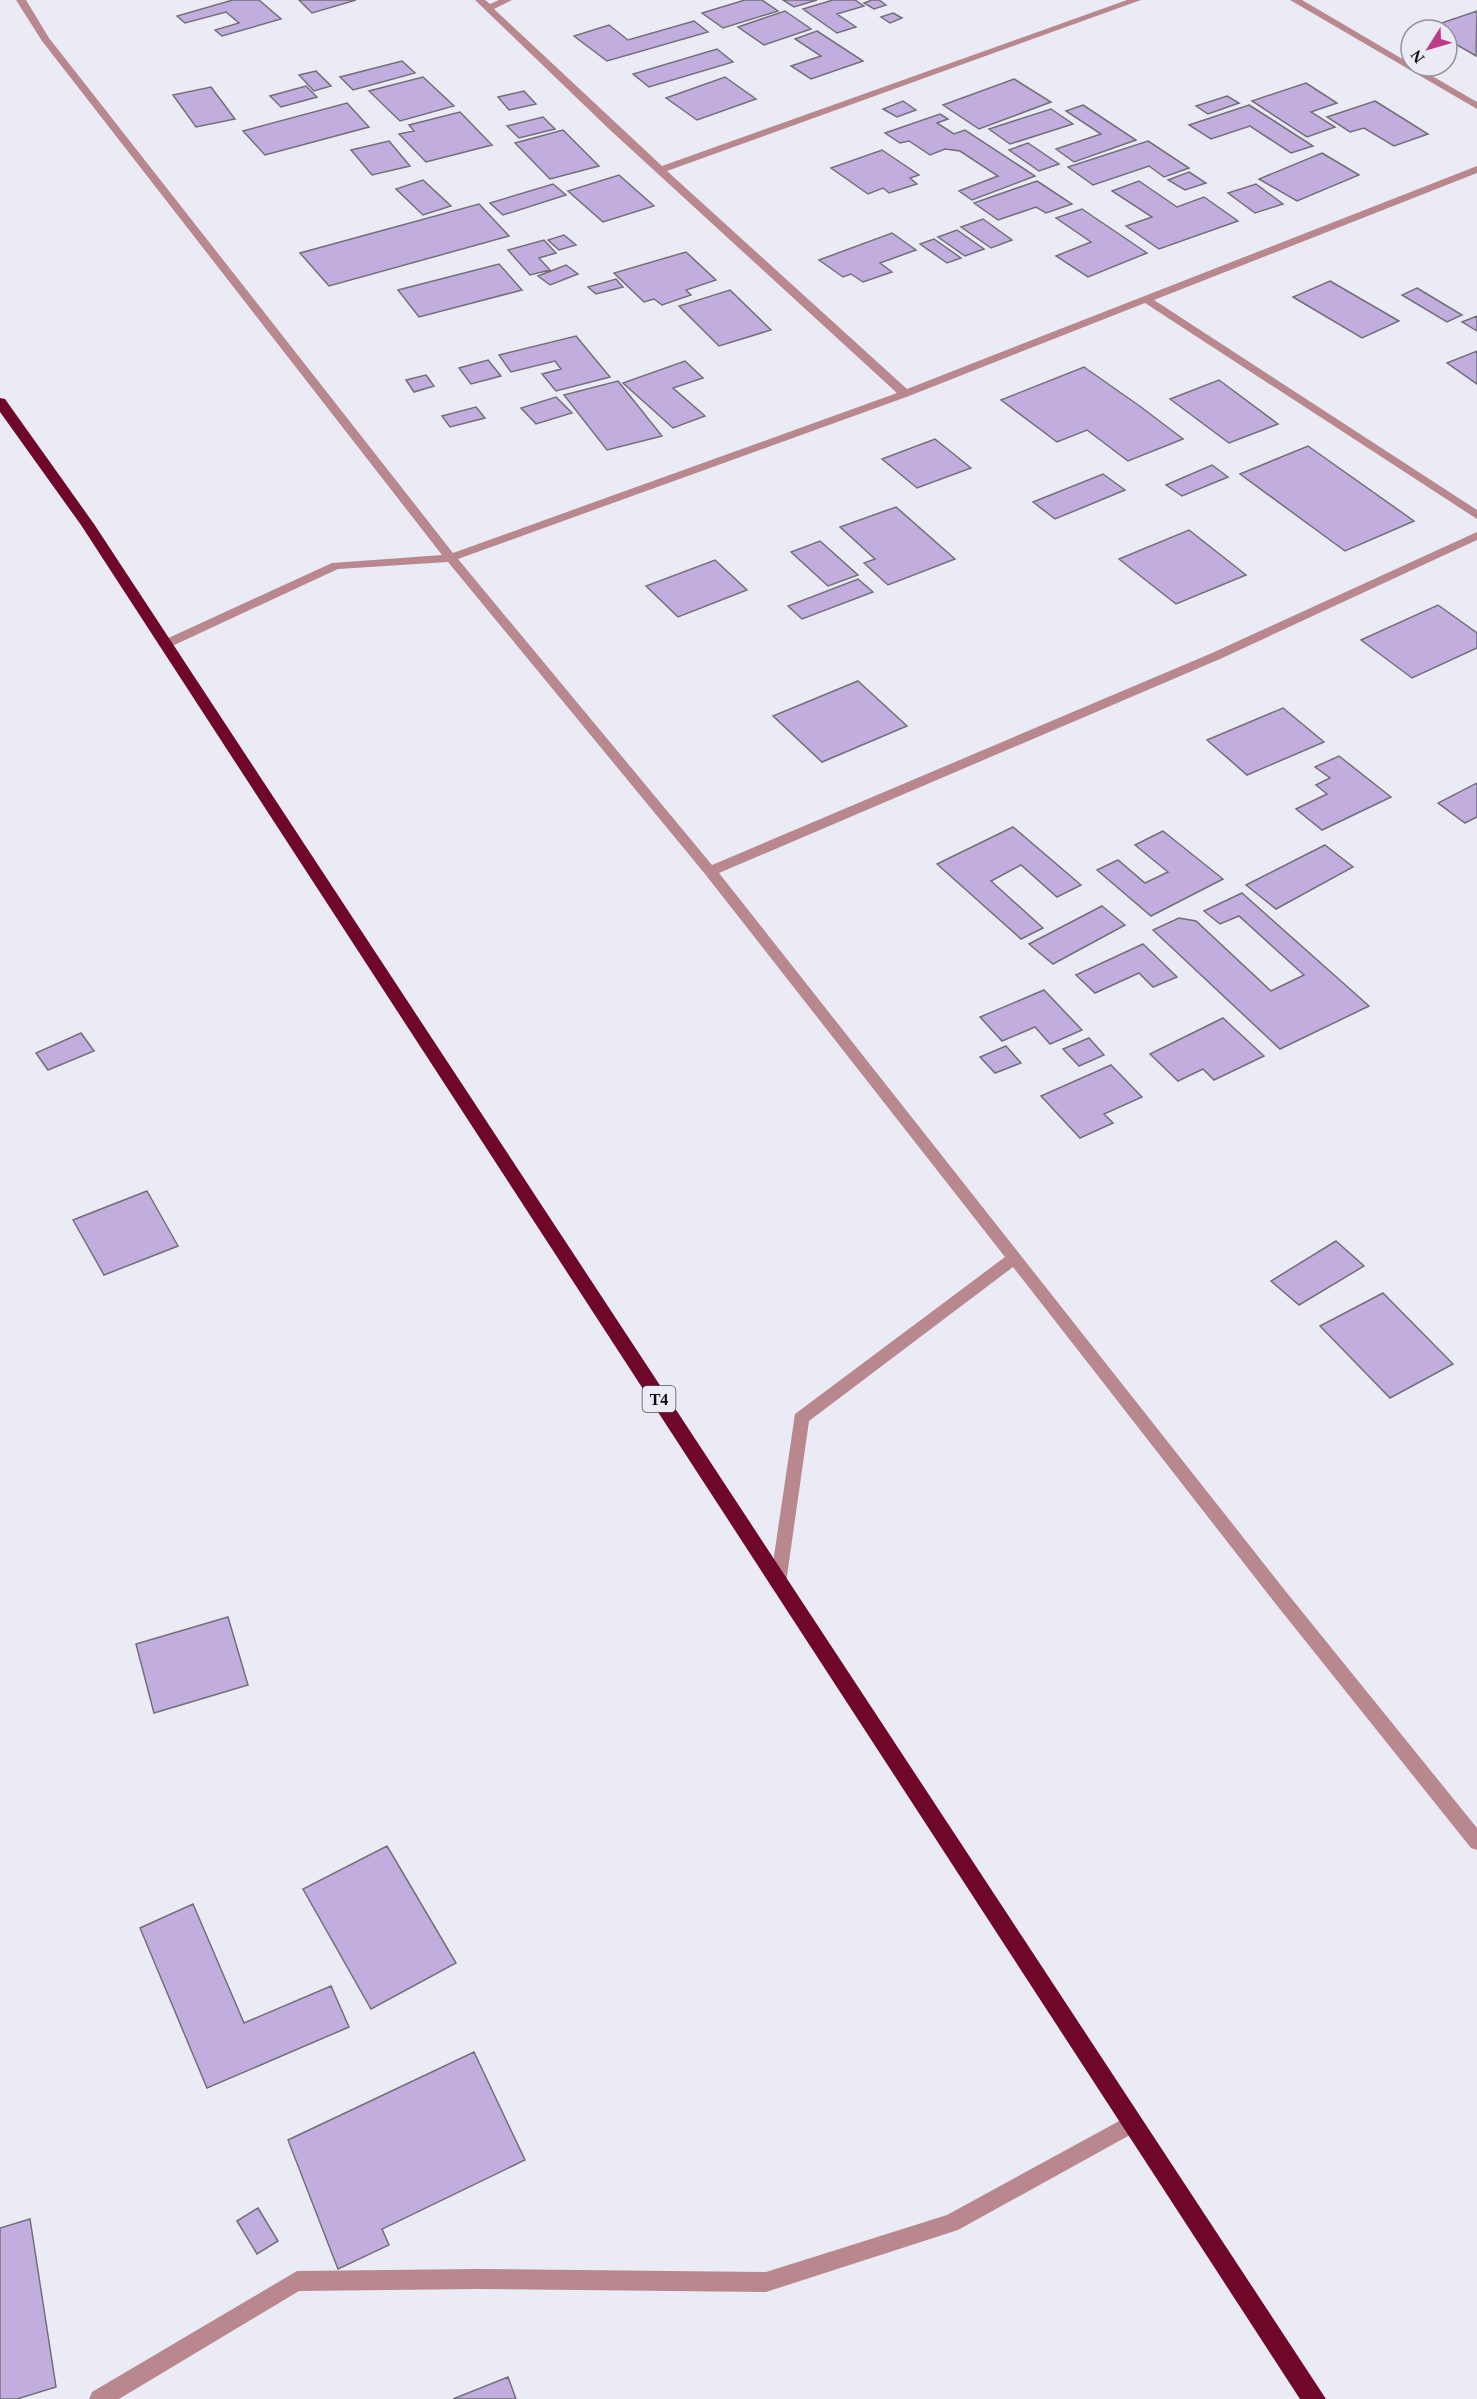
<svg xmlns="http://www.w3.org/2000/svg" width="1477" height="2399" font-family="Georgia,serif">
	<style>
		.building { fill: #c2addf; stroke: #736f78; stroke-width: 1.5 }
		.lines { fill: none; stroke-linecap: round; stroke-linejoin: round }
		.street { fill: #b9888e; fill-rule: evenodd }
		.highway { fill: #6f072a; fill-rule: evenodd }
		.labels { text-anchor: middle; stroke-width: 6; stroke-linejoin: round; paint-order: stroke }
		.shield { fill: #eaebf5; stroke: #4f5055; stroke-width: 1.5 }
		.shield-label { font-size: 16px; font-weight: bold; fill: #0d0d10 }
	</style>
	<rect width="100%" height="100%" fill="#eaebf5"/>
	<!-- building -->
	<path class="building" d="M 233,0 L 259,0 L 281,19 L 222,36 L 215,30 L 239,23 L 226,12 L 185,23 L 177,16 Z
		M 299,0 L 356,0 L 312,13 Z
		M 745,0 L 762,0 L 778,11 L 723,28 L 702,13 Z
		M 783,0 L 817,0 L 794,7 Z
		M 833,0 L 855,0 L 864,6 L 837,14 L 856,27 L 837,33 L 803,9 Z
		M 872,0 L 879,0 L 886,5 L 874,9 L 864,3 Z
		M 785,11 L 811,29 L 764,45 L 738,27 Z
		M 1477,11 L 1476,56 L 1447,39 L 1447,30 L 1427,28 Z
		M 893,13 L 902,18 L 890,23 L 881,17 Z
		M 694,21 L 708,32 L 607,61 L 574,36 L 609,25 L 628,40 Z
		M 817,31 L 843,48 L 863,61 L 811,79 L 791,66 L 821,56 L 795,39 Z
		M 717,49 L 733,62 L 649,87 L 633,74 Z
		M 402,61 L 415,73 L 353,90 L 340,77 Z
		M 316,71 L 331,86 L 314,91 L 299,75 Z
		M 423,77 L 454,106 L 400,121 L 369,91 Z
		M 725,77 L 756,99 L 697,120 L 666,98 Z
		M 1014,79 L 1051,102 L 979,129 L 943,105 Z
		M 1306,83 L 1337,103 L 1311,112 L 1335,127 L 1307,137 L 1252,101 Z
		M 306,86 L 317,97 L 281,107 L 270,96 Z
		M 211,87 L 235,119 L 196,127 L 173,95 Z
		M 524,91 L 536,104 L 509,110 L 498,97 Z
		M 1227,96 L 1239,103 L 1208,114 L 1196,106 Z
		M 903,101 L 916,110 L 897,117 L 883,109 Z
		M 1375,101 L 1399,116 L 1428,134 L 1394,146 L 1364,128 L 1350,132 L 1327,117 Z
		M 347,103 L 369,127 L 265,155 L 243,131 Z
		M 1083,105 L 1136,140 L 1074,162 L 1056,149 L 1101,134 L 1066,111 Z
		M 1249,105 L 1271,119 L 1313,146 L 1291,153 L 1250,126 L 1211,139 L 1189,125 Z
		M 1051,109 L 1073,124 L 1010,144 L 989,129 Z
		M 460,112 L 492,145 L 426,162 L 399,134 L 414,131 L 409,125 Z
		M 940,114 L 948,119 L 937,123 L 954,134 L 965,130 L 1035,176 L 972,200 L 959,191 L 998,176 L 960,151 L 945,149 L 930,155 L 909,141 L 900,143 L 885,133 Z
		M 543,117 L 555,129 L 519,138 L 507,126 Z
		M 563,130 L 599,166 L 550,179 L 515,143 Z
		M 389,141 L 410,166 L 372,175 L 351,150 Z
		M 1148,141 L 1189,168 L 1164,177 L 1149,166 L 1093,185 L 1068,167 Z
		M 1028,143 L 1059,164 L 1039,171 L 1009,150 Z
		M 882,150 L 919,175 L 910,178 L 917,184 L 889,193 L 883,188 L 868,194 L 831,168 Z
		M 1322,153 L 1359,175 L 1297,201 L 1259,179 Z
		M 1189,172 L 1206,183 L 1185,190 L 1168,180 Z
		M 619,175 L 654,206 L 603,222 L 568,191 Z
		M 423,180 L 451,206 L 423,215 L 396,189 Z
		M 1037,181 L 1072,204 L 1046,213 L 1036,207 L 998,220 L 974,203 Z
		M 1139,181 L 1177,207 L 1204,197 L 1238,221 L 1159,249 L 1126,226 L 1152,217 L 1112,191 Z
		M 553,184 L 566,195 L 503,215 L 490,203 Z
		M 1256,184 L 1283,204 L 1255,213 L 1228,193 Z
		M 479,204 L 509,236 L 329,286 L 300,253 Z
		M 1082,209 L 1147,253 L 1088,277 L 1056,256 L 1091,242 L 1056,218 Z
		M 983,219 L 1012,240 L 991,248 L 961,227 Z
		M 957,230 L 984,249 L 965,256 L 938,237 Z
		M 892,233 L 916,250 L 880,263 L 892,272 L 863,282 L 851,274 L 843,277 L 819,260 Z
		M 564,235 L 576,245 L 559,250 L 548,240 Z
		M 934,239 L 961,258 L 947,263 L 920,244 Z
		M 544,240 L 556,253 L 539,258 L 550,270 L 530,275 L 508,250 Z
		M 686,252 L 716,280 L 686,290 L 691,295 L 662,305 L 654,299 L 644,302 L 614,273 Z
		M 499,264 L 522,290 L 419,317 L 398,290 Z
		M 566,265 L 578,274 L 550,285 L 538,276 Z
		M 616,279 L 623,287 L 596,294 L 588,287 Z
		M 1330,281 L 1399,321 L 1362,338 L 1293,297 Z
		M 1417,288 L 1462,315 L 1447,322 L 1402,295 Z
		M 730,290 L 771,330 L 719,346 L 679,306 Z
		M 1477,316 L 1477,331 L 1462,322 Z
		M 576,336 L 610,377 L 556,391 L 542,374 L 561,369 L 555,361 L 511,372 L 499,355 Z
		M 1477,351 L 1477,384 L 1447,363 Z
		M 488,360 L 501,376 L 471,384 L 459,368 Z
		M 685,361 L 703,378 L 673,388 L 705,416 L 673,428 L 623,383 Z
		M 1084,367 L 1141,407 L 1183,439 L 1128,461 L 1087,430 L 1057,442 L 1001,400 Z
		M 426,375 L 434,386 L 414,392 L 406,380 Z
		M 1219,380 L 1278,424 L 1229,443 L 1170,399 Z
		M 618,381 L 662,436 L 607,450 L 564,395 Z
		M 556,397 L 572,413 L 536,424 L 521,408 Z
		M 476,407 L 485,418 L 450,427 L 442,416 Z
		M 935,439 L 971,468 L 917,488 L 882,459 Z
		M 1308,446 L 1414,521 L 1345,551 L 1240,474 Z
		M 1212,465 L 1228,477 L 1182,496 L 1166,485 Z
		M 1103,474 L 1125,490 L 1055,519 L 1033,502 Z
		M 896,507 L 955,559 L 888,585 L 864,563 L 875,559 L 840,527 Z
		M 1189,530 L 1246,575 L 1176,604 L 1119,559 Z
		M 820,541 L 858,575 L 828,586 L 791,552 Z
		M 715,560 L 747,590 L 678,617 L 646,586 Z
		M 858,579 L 873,592 L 802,619 L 788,606 Z
		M 1438,605 L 1477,633 L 1477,648 L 1412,678 L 1361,640 Z
		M 858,681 L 907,726 L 822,762 L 773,716 Z
		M 1283,708 L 1324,742 L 1247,775 L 1207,740 Z
		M 1339,756 L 1391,797 L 1322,830 L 1296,809 L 1327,794 L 1316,785 L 1330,778 L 1315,767 Z
		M 1477,783 L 1477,817 L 1465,823 L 1438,803 Z
		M 1013,827 L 1081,885 L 1057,897 L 1021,865 L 991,881 L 1043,928 L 1021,939 L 937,864 Z
		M 1163,831 L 1223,879 L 1151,916 L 1097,870 L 1118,860 L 1145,883 L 1168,872 L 1135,845 Z
		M 1325,845 L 1353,867 L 1276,909 L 1246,885 Z
		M 1242,893 L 1369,1006 L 1280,1049 L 1153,930 L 1179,918 L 1196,921 L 1271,991 L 1304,975 L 1239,916 L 1220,924 L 1204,911 Z
		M 1102,906 L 1125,925 L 1053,964 L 1029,944 Z
		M 1143,944 L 1177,977 L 1153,987 L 1139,973 L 1095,993 L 1076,975 Z
		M 1044,990 L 1082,1030 L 1050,1044 L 1035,1027 L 1002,1041 L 980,1017 Z
		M 1223,1018 L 1264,1056 L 1214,1080 L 1203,1069 L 1178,1081 L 1150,1054 Z
		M 81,1033 L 94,1051 L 48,1070 L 36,1053 Z
		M 1089,1038 L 1104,1055 L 1079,1066 L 1063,1049 Z
		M 1006,1046 L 1021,1063 L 995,1073 L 980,1057 Z
		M 1111,1065 L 1142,1097 L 1104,1114 L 1113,1123 L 1080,1138 L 1041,1096 Z
		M 147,1191 L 178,1246 L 104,1275 L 73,1220 Z
		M 1336,1241 L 1364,1266 L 1299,1305 L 1271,1281 Z
		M 1383,1293 L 1453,1364 L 1390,1398 L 1320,1326 Z
		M 228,1617 L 248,1685 L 154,1713 L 136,1644 Z
		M 387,1846 L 456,1963 L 371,2009 L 303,1889 Z
		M 193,1904 L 244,2023 L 331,1986 L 349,2027 L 207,2088 L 140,1928 Z
		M 474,2052 L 525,2160 L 382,2229 L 389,2245 L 338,2269 L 288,2140 Z
		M 258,2208 L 278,2241 L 257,2254 L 237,2221 Z
		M 30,2219 L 56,2387 L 17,2399 L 0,2399 L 0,2228 Z
		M 508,2377 L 516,2399 L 453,2399 Z"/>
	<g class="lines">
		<!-- street -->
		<path class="street" d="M 16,0 L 26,0 L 49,38 L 453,553 L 897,393 L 609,129 L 475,0 L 485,0 L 490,4 L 499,0 L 512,0 L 494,9 L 662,166 L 1127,0 L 1141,0 L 667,171 L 907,389 L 1477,166 L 1477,173 L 1154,300 L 1477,510 L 1477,519 L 1145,303 L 909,396 L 458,559 L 712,865 L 1212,653 L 1477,532 L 1477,540 L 1220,659 L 719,873 L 1287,1593 L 1477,1828 L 1477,1850 L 1471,1848 L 1275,1603 L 1013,1267 L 809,1421 L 786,1583 L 784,1588 L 778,1590 L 772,1588 L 770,1583 L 795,1414 L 1005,1257 L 705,874 L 448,562 L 338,569 L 170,647 L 162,647 L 160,644 L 162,641 L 332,563 L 442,555 L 42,41 Z
			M 1290,0 L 1302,0 L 1411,64 L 1411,66 L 1415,66 L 1477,102 L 1477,109 Z
			M 1132,2114 L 1139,2116 L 1142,2123 L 1139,2130 L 958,2230 L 766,2292 L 477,2289 L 299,2291 L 119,2399 L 89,2399 L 92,2392 L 297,2271 L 477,2269 L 766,2272 L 947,2215 Z"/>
		<!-- highway -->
		<path class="highway" d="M 0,398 L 5,399 L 94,524 L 1326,2399 L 1300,2399 L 81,525 L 0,412 Z"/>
	</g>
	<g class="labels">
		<!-- shield labels -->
		<rect class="shield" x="642.5" y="1386" width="33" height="26" rx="4.5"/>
		<g class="shield-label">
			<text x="659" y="1405">T4</text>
		</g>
	</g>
	<!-- north arrow -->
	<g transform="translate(1429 48) rotate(233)"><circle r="28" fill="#eaebf5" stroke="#929299" stroke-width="1.5"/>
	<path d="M0-4.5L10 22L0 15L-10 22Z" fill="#bb3b87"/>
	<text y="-9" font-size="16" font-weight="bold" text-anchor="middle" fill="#0d0d10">N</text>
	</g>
</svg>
